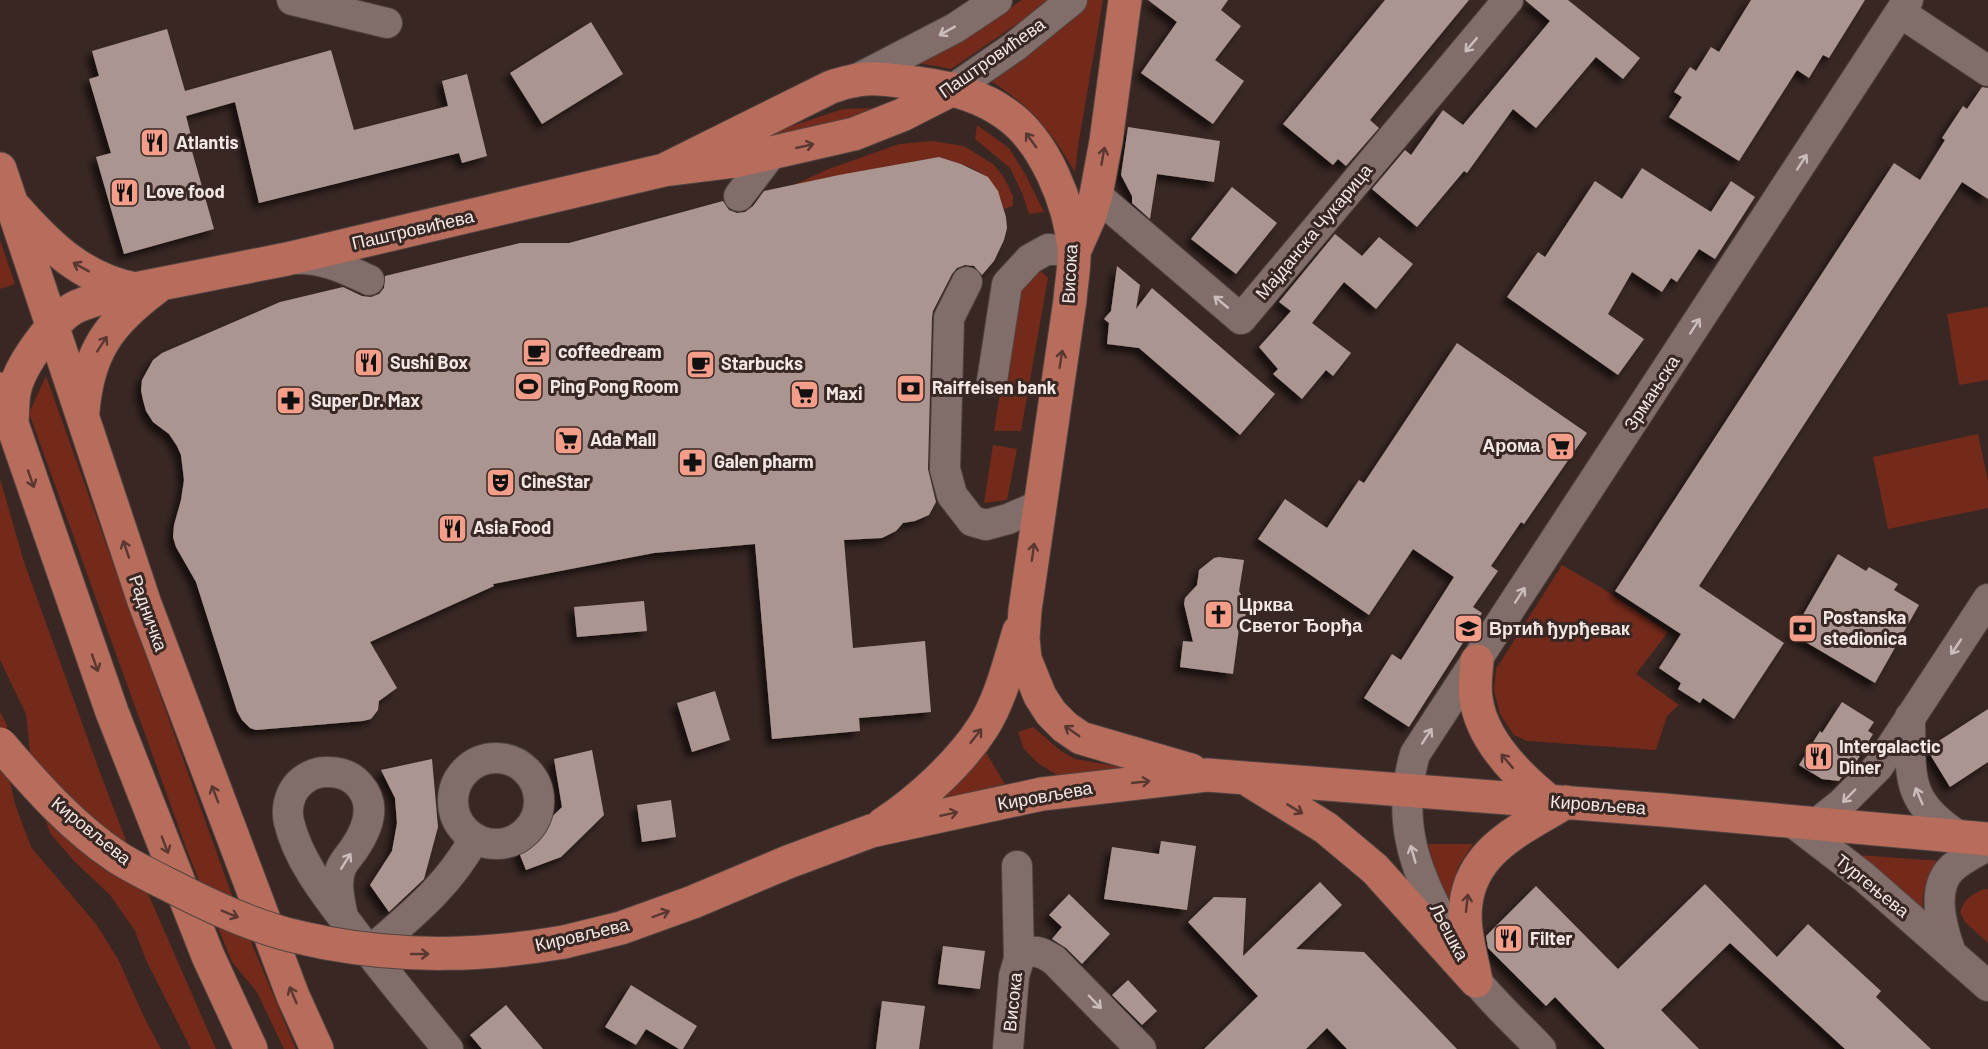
<svg xmlns="http://www.w3.org/2000/svg" width="1988" height="1049" font-family="Barlow,sans-serif">
	<style>
		.green { fill: #742a1a }
		.building { fill: #ab9590; filter: url(#shadow) }
		.lines { fill: none; stroke-linecap: round; stroke-linejoin: round }
		.minor-casing { stroke: #514440; stroke-width: 32 }
		.major-casing { stroke: #514440; stroke-width: 35 }
		.minor { stroke: #816d69; stroke-width: 30 }
		.major { stroke: #b86c5c; stroke-width: 33 }
		.major-bridge-casing { stroke: #514440; stroke-width: 35; stroke-linecap: butt }
		.major-bridge { stroke: #b86c5c; stroke-width: 33 }
		.oneway { stroke: #cbbdba }
		.oneway2 { stroke: #583831 }
		.labels { text-anchor: middle; stroke-width: 6; stroke-linejoin: round; paint-order: stroke }
		.street-label { font-size: 18px; fill: #f3e8e5; stroke: #382723 }
		.poi-label { font-size: 18px; font-weight: bold; fill: #f3e8e5; stroke: #382723; text-anchor: start }
	</style>
	<defs>
		<filter id="shadow"><feDropShadow dx="-5.5" dy="5.5" stdDeviation="3" flood-color="#0009"/></filter>
	</defs>
	<rect width="100%" height="100%" fill="#382723"/>
	<!-- green -->
	<path class="green" d="M 1022,0 L 1052,0 L 951,69 L 914,62 L 974,32 Z
		M 1085,0 L 1103,0 L 1078,146 L 1075,172 C 1049,128 1030,105 986,78 Z
		M 878,108 L 843,123 L 782,140 L 755,138 L 843,109 Z
		M 977,125 L 1009,148 L 1025,174 L 1044,212 L 1029,214 L 1023,195 L 1010,168 L 975,139 Z
		M 932,141 L 964,146 L 993,164 L 1003,176 L 1013,196 L 1013,206 L 1004,209 C 994,171 973,168 939,157 L 794,185 L 826,170 L 899,144 Z
		M 0,240 L 15,284 L 0,289 Z
		M 1040,270 L 1048,278 L 1021,431 L 994,431 L 1015,297 L 1021,280 Z
		M 1988,307 L 1988,380 L 1959,385 L 1947,314 Z
		M 46,376 L 235,904 L 296,1049 L 284,1049 L 257,992 L 232,962 L 188,853 L 29,413 Z
		M 1978,434 L 1988,481 L 1988,508 L 1888,529 L 1873,457 Z
		M 993,445 L 1017,449 L 1007,500 L 984,503 Z
		M 0,479 L 24,562 L 99,770 L 135,864 L 216,1049 L 191,1049 L 146,960 L 135,931 L 110,895 L 74,861 L 50,833 L 33,781 L 26,714 L 0,660 Z
		M 1562,565 L 1602,588 L 1668,632 L 1636,674 L 1679,705 L 1667,716 L 1656,750 L 1527,741 L 1514,735 L 1500,714 L 1494,690 L 1496,669 Z
		M 0,712 L 7,725 L 6,763 L 15,804 L 31,847 L 96,924 L 118,959 L 145,1019 L 161,1049 L 0,1049 Z
		M 1033,727 L 1061,751 L 1075,759 L 1145,771 L 1059,776 L 1039,764 L 1024,749 L 1018,732 Z
		M 982,746 L 1005,784 L 931,801 Z
		M 1428,844 L 1473,844 L 1458,867 L 1448,904 L 1441,889 Z
		M 1843,854 L 1942,861 C 1926,877 1921,891 1923,913 Z
		M 1984,889 L 1988,889 L 1988,943 L 1965,922 L 1960,912 C 1964,899 1972,894 1984,889 Z"/>
	<!-- building -->
	<path class="building" d="M 1148,0 L 1228,0 L 1221,10 L 1241,26 L 1215,60 L 1244,81 L 1213,124 L 1141,73 L 1177,22 Z
		M 1385,0 L 1469,0 L 1370,120 L 1379,128 L 1346,166 L 1338,159 L 1333,165 L 1283,124 Z
		M 1525,0 L 1568,0 L 1640,58 L 1623,79 L 1596,57 L 1536,128 L 1513,109 L 1467,173 L 1464,171 L 1417,227 L 1372,189 L 1405,150 L 1411,155 L 1443,110 L 1463,125 L 1550,21 Z
		M 1751,0 L 1865,0 L 1829,58 L 1823,55 L 1809,78 L 1797,70 L 1739,161 L 1669,117 L 1682,97 L 1674,92 L 1690,67 L 1696,71 L 1711,47 L 1719,52 Z
		M 591,22 L 623,74 L 542,124 L 510,73 Z
		M 167,29 L 185,91 L 331,50 L 354,130 L 448,106 L 442,81 L 467,74 L 487,156 L 462,163 L 459,153 L 259,203 L 235,102 L 186,116 L 193,143 L 190,144 L 214,229 L 124,254 L 96,157 L 111,153 L 89,79 L 99,76 L 92,51 Z
		M 1982,87 L 1988,88 L 1988,199 L 1962,182 L 1699,586 L 1784,643 L 1734,719 L 1703,698 L 1700,703 L 1678,689 L 1681,683 L 1659,668 L 1681,634 L 1615,591 L 1894,163 L 1920,180 L 1945,140 L 1942,138 L 1963,106 L 1967,109 Z
		M 1128,127 L 1220,141 L 1214,182 L 1157,174 L 1150,219 L 1132,203 L 1132,196 L 1121,175 Z
		M 939,157 L 961,164 L 988,177 L 998,191 L 1006,217 L 1007,228 L 1004,240 L 994,261 L 982,275 L 974,266 L 965,265 L 957,268 L 952,274 L 933,311 L 932,318 L 928,469 L 936,502 L 929,515 L 915,521 L 903,523 L 896,531 L 882,538 L 844,540 L 853,648 L 925,641 L 931,712 L 859,718 L 860,731 L 772,739 L 755,544 L 654,553 L 493,584 L 494,586 L 370,642 L 397,688 L 379,701 L 378,710 L 371,719 L 363,721 L 256,730 L 250,728 L 242,720 L 237,711 L 196,582 L 176,547 L 173,537 L 174,525 L 181,500 L 184,480 L 181,455 L 177,446 L 169,434 L 153,422 L 146,411 L 143,400 L 141,390 L 142,380 L 153,360 L 162,353 L 280,302 L 343,287 L 362,296 L 371,297 L 379,294 L 384,288 L 385,276 L 520,243 L 569,243 L 723,201 L 729,210 L 737,213 L 745,212 L 753,206 L 764,191 L 839,175 Z
		M 1642,168 L 1711,212 L 1731,181 L 1755,197 L 1715,259 L 1699,249 L 1677,282 L 1671,278 L 1662,292 L 1632,272 L 1608,314 L 1644,339 L 1618,375 L 1507,297 L 1538,252 L 1545,257 L 1595,181 L 1622,199 Z
		M 1232,187 L 1277,223 L 1236,274 L 1191,239 Z
		M 1335,234 L 1362,256 L 1379,237 L 1413,264 L 1376,309 L 1344,282 L 1312,323 L 1351,353 L 1333,376 L 1326,370 L 1302,399 L 1273,374 L 1278,369 L 1259,347 L 1291,311 L 1279,302 Z
		M 1117,266 L 1140,285 L 1136,309 L 1152,288 L 1275,394 L 1240,435 L 1139,348 L 1107,344 L 1109,323 L 1104,319 L 1111,311 Z
		M 1457,343 L 1587,433 L 1524,524 L 1521,522 L 1491,566 L 1498,571 L 1473,607 L 1482,613 L 1409,727 L 1364,698 L 1392,654 L 1401,660 L 1454,577 L 1413,549 L 1369,615 L 1258,539 L 1285,499 L 1327,528 L 1359,480 L 1364,483 Z
		M 1838,554 L 1866,571 L 1869,567 L 1898,584 L 1894,590 L 1919,605 L 1875,683 L 1792,634 Z
		M 1219,557 L 1244,560 L 1239,591 L 1248,607 L 1245,617 L 1240,621 L 1233,674 L 1180,667 L 1183,641 L 1193,642 L 1184,604 L 1185,598 L 1197,585 L 1199,570 L 1214,558 Z
		M 644,601 L 647,631 L 577,637 L 574,607 Z
		M 715,691 L 730,740 L 692,752 L 677,703 Z
		M 1842,702 L 1874,722 L 1868,731 L 1873,734 L 1852,769 L 1848,768 L 1839,781 L 1822,779 L 1799,765 L 1820,731 L 1822,733 Z
		M 1988,709 L 1988,762 L 1950,787 L 1928,751 L 1928,748 Z
		M 592,750 L 604,815 L 561,857 L 526,870 L 518,850 L 562,807 L 554,759 Z
		M 432,759 L 438,827 L 424,879 L 389,912 L 370,885 L 392,851 L 397,823 L 395,798 L 381,770 Z
		M 671,800 L 676,837 L 642,842 L 637,805 Z
		M 1161,841 L 1196,846 L 1187,910 L 1104,899 L 1112,847 L 1159,854 Z
		M 1320,882 L 1342,905 L 1296,949 L 1364,952 L 1457,1049 L 1347,1049 L 1327,1028 L 1306,1049 L 1204,1049 L 1258,996 L 1188,922 L 1214,897 L 1246,898 L 1243,956 Z
		M 1705,884 L 1777,957 L 1808,924 L 1881,991 L 1876,997 L 1931,1049 L 1845,1049 L 1730,943 L 1661,1010 L 1699,1049 L 1605,1049 L 1555,997 L 1546,1006 L 1488,948 L 1486,936 L 1536,886 L 1618,969 Z
		M 1069,894 L 1110,934 L 1082,964 L 1066,948 L 1052,939 L 1062,927 L 1049,915 Z
		M 943,946 L 985,951 L 980,989 L 938,984 Z
		M 1128,980 L 1157,1011 L 1142,1025 L 1112,995 Z
		M 631,985 L 697,1026 L 683,1049 L 679,1049 L 646,1029 L 636,1045 L 605,1027 Z
		M 882,1001 L 925,1006 L 919,1049 L 876,1049 Z
		M 506,1005 L 543,1049 L 482,1049 L 470,1035 Z"/>
	<g class="lines">
		<defs>
			<path id="minor" d="M 292,0 L 387,23
				M 1913,21 L 1988,71
				M 855,80 L 955,28 L 997,0
				M 953,89 L 1014,47 L 1072,0
				M 1096,195 L 1241,319 L 1508,0
				M 739,196 L 771,154
				M 296,259 C 324,258 345,269 369,280
				M 967,282 L 949,318 L 945,469 L 952,495 L 972,521 L 986,525 L 1008,519 L 1040,505
				M 992,381 L 1007,284 L 1030,259 L 1048,249 L 1074,252
				M 1910,717 C 1911,776 1904,801 1959,836
				M453 801a43 43 0 1 1 86 0a43 43 0 1 1-86 0Z
				M 1791,821 L 1864,877 L 1988,986
				M 1817,823 L 1841,804 L 1878,767 L 1988,599
				M 1017,866 L 1019,959
				M 343,917 C 340,902 335,883 341,868 C 344,861 350,855 354,849 C 367,830 377,806 360,786 C 352,776 340,772 328,772 C 316,771 303,778 296,787 C 289,796 286,810 289,822 C 298,860 325,894 348,924 C 380,967 414,1008 448,1049
				M 369,952 C 409,917 448,887 474,839
				M 1951,953 C 1942,928 1930,889 1952,868 C 1962,859 1977,852 1988,845
				M 1008,1049 L 1014,976 L 1019,959 L 1023,954 C 1036,949 1043,953 1054,960 L 1141,1049
				M 1541,1049 C 1520,1027 1497,1006 1478,983 C 1467,971 1460,954 1453,940 C 1418,877 1394,826 1415,754 L 1908,0"/>
			<path id="major" d="M 0,169 L 145,604 L 293,996 L 317,1049
				M 664,170 L 831,87 C 838,85 845,82 853,81 C 872,76 897,81 916,83 C 948,87 980,95 1006,114 C 1045,141 1070,204 1074,250 C 1075,266 1071,284 1070,300 L 1025,610 L 1023,638 L 1025,659 L 1040,696 L 1051,713 L 1065,727 L 1081,738 L 1191,770
				M 11,203 C 46,243 81,279 135,289 L 287,259 L 664,170 L 736,161 L 854,134 L 902,115 L 953,89
				M 1074,252 L 1089,218 L 1096,195 L 1106,141 L 1125,0
				M 0,389 L 112,712 L 208,956 L 251,1049
				M 83,411 C 88,352 109,323 156,288
				M 12,421 C 13,410 12,396 16,385 C 23,362 56,315 78,306 C 96,298 117,294 135,289
				M 1477,661 C 1476,673 1474,686 1476,698 C 1481,740 1518,776 1549,801
				M 1250,781 L 1326,828 L 1375,869 L 1476,981
				M 883,824 C 918,801 960,763 983,727 C 1001,699 1009,663 1019,631
				M 564,942 L 621,928 L 693,902 L 788,862 L 871,831 L 1042,794 L 1207,775 L 1664,810 L 1988,839
				M 1476,981 C 1472,957 1462,928 1466,903 C 1473,848 1524,828 1566,802"/>
		</defs>
		<!-- minor casing -->
		<use href="#minor" class="minor-casing"/>
		<!-- major casing -->
		<use href="#major" class="major-casing"/>
		<!-- minor -->
		<use href="#minor" class="minor"/>
		<!-- major -->
		<use href="#major" class="major"/>
		<defs>
			<path id="major-bridge" d="M 0,744 C 35,785 72,827 117,857 C 136,869 157,879 177,889 C 208,905 240,920 273,930 C 290,936 308,939 326,943 C 407,958 483,956 564,942"/>
		</defs>
		<!-- major-bridge casing -->
		<use href="#major-bridge" class="major-bridge-casing"/>
		<!-- major-bridge -->
		<use href="#major-bridge" class="major-bridge"/>
	</g>
	<!-- one-way arrows -->
	<defs><path id="oneway-shaft" d="M-6 0H5M1.5-3L5.5 0L1.5 3" fill="none" stroke-width="1.6" stroke-linecap="round" stroke-linejoin="round" transform="scale(1.5)"/></defs>
	<g class="oneway">
		<use href="#oneway-shaft" transform="translate(947 31) rotate(151)"/>
		<use href="#oneway-shaft" transform="translate(1471 45) rotate(130)"/>
		<use href="#oneway-shaft" transform="translate(1802 162) rotate(-57)"/>
		<use href="#oneway-shaft" transform="translate(1221 302) rotate(-140)"/>
		<use href="#oneway-shaft" transform="translate(1695 326) rotate(-57)"/>
		<use href="#oneway-shaft" transform="translate(1520 595) rotate(-57)"/>
		<use href="#oneway-shaft" transform="translate(1956 647) rotate(124)"/>
		<use href="#oneway-shaft" transform="translate(1427 736) rotate(-57)"/>
		<use href="#oneway-shaft" transform="translate(1849 796) rotate(134)"/>
		<use href="#oneway-shaft" transform="translate(1919 796) rotate(-113)"/>
		<use href="#oneway-shaft" transform="translate(1413 854) rotate(-106)"/>
		<use href="#oneway-shaft" transform="translate(346 861) rotate(-58)"/>
		<use href="#oneway-shaft" transform="translate(1095 1002) rotate(46)"/>
	</g>
	<g class="oneway2">
		<use href="#oneway-shaft" transform="translate(1031 140) rotate(-126)"/>
		<use href="#oneway-shaft" transform="translate(805 146) rotate(-13)"/>
		<use href="#oneway-shaft" transform="translate(1103 156) rotate(-80)"/>
		<use href="#oneway-shaft" transform="translate(81 267) rotate(-151)"/>
		<use href="#oneway-shaft" transform="translate(102 344) rotate(-57)"/>
		<use href="#oneway-shaft" transform="translate(1061 359) rotate(-81)"/>
		<use href="#oneway-shaft" transform="translate(31 479) rotate(71)"/>
		<use href="#oneway-shaft" transform="translate(126 549) rotate(-109)"/>
		<use href="#oneway-shaft" transform="translate(1033 552) rotate(-82)"/>
		<use href="#oneway-shaft" transform="translate(95 663) rotate(71)"/>
		<use href="#oneway-shaft" transform="translate(1072 731) rotate(-145)"/>
		<use href="#oneway-shaft" transform="translate(976 736) rotate(-52)"/>
		<use href="#oneway-shaft" transform="translate(1507 761) rotate(-130)"/>
		<use href="#oneway-shaft" transform="translate(1141 782) rotate(-6)"/>
		<use href="#oneway-shaft" transform="translate(215 794) rotate(-111)"/>
		<use href="#oneway-shaft" transform="translate(1295 809) rotate(31)"/>
		<use href="#oneway-shaft" transform="translate(949 814) rotate(-12)"/>
		<use href="#oneway-shaft" transform="translate(165 845) rotate(69)"/>
		<use href="#oneway-shaft" transform="translate(1467 903) rotate(-83)"/>
		<use href="#oneway-shaft" transform="translate(230 914) rotate(22)"/>
		<use href="#oneway-shaft" transform="translate(661 914) rotate(-20)"/>
		<use href="#oneway-shaft" transform="translate(420 954)"/>
		<use href="#oneway-shaft" transform="translate(293 995) rotate(-113)"/>
	</g>
	<!-- icons -->
	<defs>
		<symbol id="restaurant-square" viewBox="-11 -11 22 22"><rect x="-9" y="-9" width="18" height="18" rx="4" fill="#f49e8a" stroke="#382723"/><path d="M-5-6h1v4h1v-4h1v4h1v-4h1v5L-1.5 .5V6h-2V.5L-5-1ZM5-6V6H3V1.5H1.5Q1.5-4 5-6Z" fill="#111"/></symbol>
		<symbol id="cafe-square" viewBox="-11 -11 22 22"><rect x="-9" y="-9" width="18" height="18" rx="4" fill="#f49e8a" stroke="#382723"/><path d="M-5.5-4.5H6V0H3Q3 3.5 0 3.5H-2.5Q-5.5 3.5-5.5 0ZM3-3.2v2h1.7v-2ZM-6 4.5H4V6H-6Z" fill="#111"/></symbol>
		<symbol id="stadium-square" viewBox="-11 -11 22 22"><rect x="-9" y="-9" width="18" height="18" rx="4" fill="#f49e8a" stroke="#382723"/><path d="M0-5a6.5 5 0 1 0 0 10a6.5 5 0 1 0 0-10ZM-3.5-1.8h7v3.6h-7Z" fill="#111"/></symbol>
		<symbol id="bank-square" viewBox="-11 -11 22 22"><rect x="-9" y="-9" width="18" height="18" rx="4" fill="#f49e8a" stroke="#382723"/><path d="M-6-4H6V4H-6ZM0-2.3a2.3 2.3 0 1 0 0 4.6a2.3 2.3 0 1 0 0-4.6Z" fill="#111"/></symbol>
		<symbol id="supermarket-square" viewBox="-11 -11 22 22"><rect x="-9" y="-9" width="18" height="18" rx="4" fill="#f49e8a" stroke="#382723"/><path d="M-6-5.5h2.5l.6 2H6L4.5 2H-2.5L-4.4-4H-6ZM-1.5 3.2a1.3 1.3 0 1 0 .1 0ZM3 3.2a1.3 1.3 0 1 0 .1 0Z" fill="#111"/></symbol>
		<symbol id="pharmacy-square" viewBox="-11 -11 22 22"><rect x="-9" y="-9" width="18" height="18" rx="4" fill="#f49e8a" stroke="#382723"/><path d="M-2-6h4v4h4v4h-4v4h-4v-4h-4v-4h4Z" fill="#111"/></symbol>
		<symbol id="theatre-square" viewBox="-11 -11 22 22"><rect x="-9" y="-9" width="18" height="18" rx="4" fill="#f49e8a" stroke="#382723"/><path d="M-5-5.5Q0-4 5-5.5V0Q5 5 0 6Q-5 5-5 0ZM-3.3-2.5H-1v1.5H-3.3ZM1-2.5H3.3v1.5H1ZM-2.8 1Q0 5.5 2.8 1Z" fill="#111"/></symbol>
		<symbol id="church-square" viewBox="-11 -11 22 22"><rect x="-9" y="-9" width="18" height="18" rx="4" fill="#f49e8a" stroke="#382723"/><path d="M-1.2-6h2.4v3.5h3.3v2.4h-3.3V6h-2.4V-.1h-3.3v-2.4h3.3Z" fill="#111"/></symbol>
		<symbol id="school-square" viewBox="-11 -11 22 22"><rect x="-9" y="-9" width="18" height="18" rx="4" fill="#f49e8a" stroke="#382723"/><path d="M0-5L7-2L0 1L-7-2ZM-4 1L0 2.5L4 1V4Q0 6-4 4Z" fill="#111"/></symbol>
	</defs>
	<g fill-rule="evenodd">
		<use href="#restaurant-square" x="138" y="126" width="33" height="33"/>
		<use href="#restaurant-square" x="108" y="176" width="33" height="33"/>
		<use href="#cafe-square" x="520" y="336" width="33" height="33"/>
		<use href="#restaurant-square" x="352" y="346" width="33" height="33"/>
		<use href="#cafe-square" x="684" y="348" width="33" height="33"/>
		<use href="#stadium-square" x="512" y="370" width="33" height="33"/>
		<use href="#bank-square" x="894" y="372" width="33" height="33"/>
		<use href="#supermarket-square" x="788" y="378" width="33" height="33"/>
		<use href="#pharmacy-square" x="274" y="384" width="33" height="33"/>
		<use href="#supermarket-square" x="552" y="424" width="33" height="33"/>
		<use href="#supermarket-square" x="1544" y="430" width="33" height="33"/>
		<use href="#pharmacy-square" x="676" y="446" width="33" height="33"/>
		<use href="#theatre-square" x="484" y="466" width="33" height="33"/>
		<use href="#restaurant-square" x="436" y="512" width="33" height="33"/>
		<use href="#church-square" x="1202" y="598" width="33" height="33"/>
		<use href="#bank-square" x="1786" y="612" width="33" height="33"/>
		<use href="#school-square" x="1452" y="612" width="33" height="33"/>
		<use href="#restaurant-square" x="1802" y="740" width="33" height="33"/>
		<use href="#restaurant-square" x="1492" y="922" width="33" height="33"/>
	</g>
	<g class="labels">
		<!-- street labels -->
		<g class="street-label">
			<text transform="translate(992 58) rotate(-35)" y="6">Паштровићева</text>
			<text transform="translate(413 230) rotate(-13)" y="6">Паштровићева</text>
			<text transform="translate(1314 232) rotate(-50)" y="6">Мајданска Чукарица</text>
			<text transform="translate(1070 274) rotate(-87)" y="6">Висока</text>
			<text transform="translate(1652 393) rotate(-57)" y="6">Зрмањска</text>
			<text transform="translate(148 613) rotate(70)" y="6">Радничка</text>
			<text transform="translate(1045 796) rotate(-10)" y="6">Кировљева</text>
			<text transform="translate(1598 805) rotate(4)" y="6">Кировљева</text>
			<text transform="translate(91 831) rotate(39)" y="6">Кировљева</text>
			<text transform="translate(1872 886) rotate(39)" y="6">Тургењева</text>
			<text transform="translate(1449 932) rotate(62)" y="6">Љешка</text>
			<text transform="translate(582 935) rotate(-13)" y="6">Кировљева</text>
			<text transform="translate(1013 1002) rotate(-84)" y="6">Висока</text>
		</g>
		<!-- poi labels -->
		<g class="poi-label">
			<text x="176" y="149">Atlantis</text>
			<text x="146" y="198">Love food</text>
			<text x="558" y="358">coffeedream</text>
			<text x="390" y="369">Sushi Box</text>
			<text x="721" y="370">Starbucks</text>
			<text x="550" y="393">Ping Pong Room</text>
			<text x="932" y="394">Raiffeisen bank</text>
			<text x="826" y="400">Maxi</text>
			<text x="311" y="407">Super Dr. Max</text>
			<text x="590" y="446">Ada Mall</text>
			<text x="1540" y="452" text-anchor="end">Арома</text>
			<text x="714" y="468">Galen pharm</text>
			<text x="521" y="488">CineStar</text>
			<text x="473" y="534">Asia Food</text>
			<text x="1239" y="611">Црква<tspan x="1239" dy="21">Светог Ђорђа</tspan></text>
			<text x="1823" y="624">Postanska<tspan x="1823" dy="21">stedionica</tspan></text>
			<text x="1489" y="635">Вртић ђурђевак</text>
			<text x="1839" y="753">Intergalactic<tspan x="1839" dy="21">Diner</tspan></text>
			<text x="1530" y="945">Filter</text>
		</g>
	</g>
</svg>
